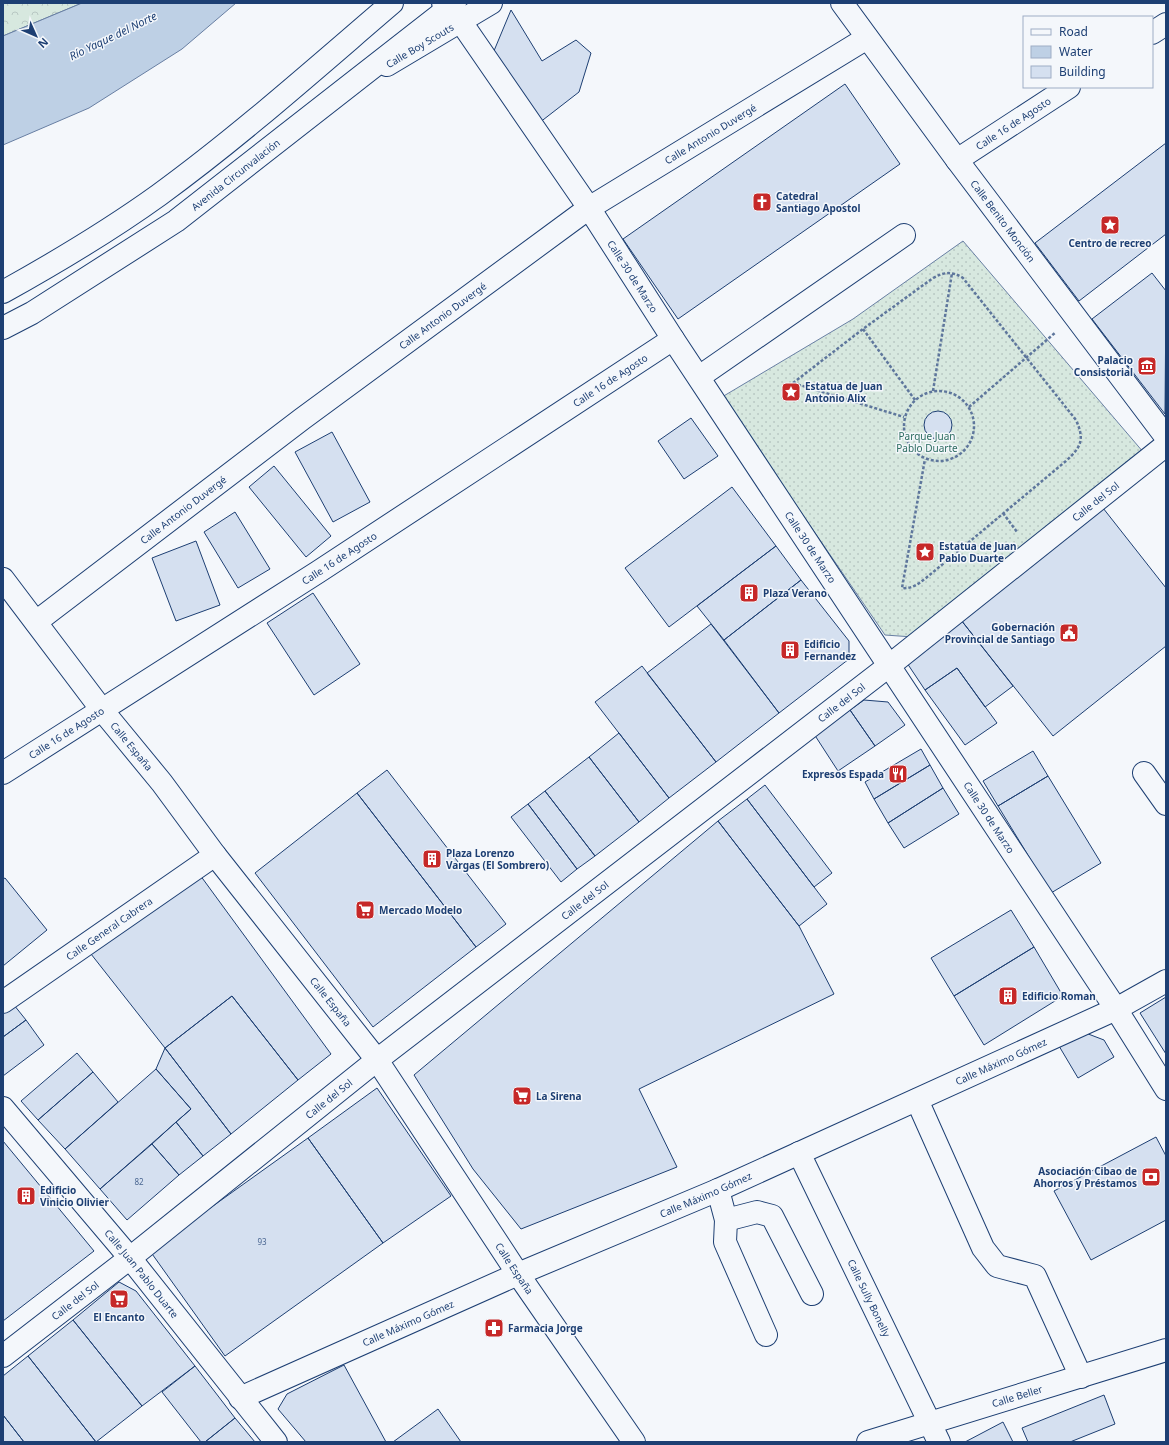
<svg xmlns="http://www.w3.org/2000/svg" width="1169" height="1445" font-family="'Noto Sans',sans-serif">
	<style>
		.grass { fill: url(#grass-dots); stroke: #687fa3 }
		.forest { fill: url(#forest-crowns); stroke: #687fa3 }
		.water { fill: #bed0e5; stroke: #687fa3 }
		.building { fill: #d5e0f0; stroke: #1d3f73 }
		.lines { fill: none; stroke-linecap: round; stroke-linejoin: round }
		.minor-casing { stroke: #1d3f73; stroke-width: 24 }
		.major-casing { stroke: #1d3f73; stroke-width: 24 }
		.path { stroke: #5e769c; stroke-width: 2.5; stroke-dasharray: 3 2; stroke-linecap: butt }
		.minor { stroke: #f4f7fb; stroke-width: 22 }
		.major { stroke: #f4f7fb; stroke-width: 22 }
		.labels { text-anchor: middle; stroke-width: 3; stroke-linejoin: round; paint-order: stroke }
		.number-label { font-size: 8px; fill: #4b6792 }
		.street-label { font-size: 10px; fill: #1d3f73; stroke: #f4f7fb }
		.poi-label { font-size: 10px; font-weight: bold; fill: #1d3f73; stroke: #f4f7fb; text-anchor: start }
		.park-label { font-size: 10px; fill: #2c6c60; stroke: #f4f7fb }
		.water-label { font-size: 11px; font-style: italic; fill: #1d3f73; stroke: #f4f7fb }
	</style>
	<defs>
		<pattern id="grass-dots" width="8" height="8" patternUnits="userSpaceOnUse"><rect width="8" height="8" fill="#d7e8df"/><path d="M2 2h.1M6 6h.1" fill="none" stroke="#b8c8c3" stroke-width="1.8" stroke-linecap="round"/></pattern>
		<pattern id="forest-crowns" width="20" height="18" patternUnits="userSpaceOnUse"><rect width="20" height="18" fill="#d7e8df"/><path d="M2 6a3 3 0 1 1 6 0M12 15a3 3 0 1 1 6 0" fill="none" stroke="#b8c8c3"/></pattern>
	</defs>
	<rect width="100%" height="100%" fill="#f4f7fb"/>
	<!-- grass -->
	<path class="grass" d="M 963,241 L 1144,453 L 913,637 L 885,635 L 722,397 L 853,319 Z"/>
	<!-- forest -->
	<path class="forest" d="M 3,3 L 82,3 L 3,36 Z"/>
	<!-- water -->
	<path class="water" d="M 82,3 L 236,3 L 182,49 L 89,108 L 3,145 L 3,36 Z"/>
	<!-- building -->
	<path class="building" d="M 511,10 L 542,61 L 576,40 L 591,53 L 579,92 L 539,123 L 491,58 Z
		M 845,84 L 900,164 L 678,319 L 623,239 Z
		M 1166,143 L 1166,234 L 1079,301 L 1035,243 Z
		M 1152,273 L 1166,291 L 1165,414 L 1092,319 Z
		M924 425a14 14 0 1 1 28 0a14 14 0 1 1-28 0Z
		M 691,418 L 718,456 L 684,479 L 658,441 Z
		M 332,432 L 370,502 L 333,522 L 295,452 Z
		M 274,466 L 331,536 L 306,557 L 249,487 Z
		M 732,487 L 776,546 L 669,627 L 625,568 Z
		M 1103,508 L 1166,588 L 1166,646 L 1053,736 L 961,620 Z
		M 235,512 L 270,569 L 238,588 L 204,532 Z
		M 196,541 L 220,605 L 176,621 L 152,558 Z
		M 776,546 L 801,580 L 724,640 L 697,606 Z
		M 801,580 L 849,641 L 849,659 L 779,713 L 724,640 Z
		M 313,593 L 360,664 L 314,695 L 267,623 Z
		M 961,620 L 1013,686 L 985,707 L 957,668 L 925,690 L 907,663 Z
		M 711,624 L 779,713 L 716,762 L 647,673 Z
		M 642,666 L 716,762 L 669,798 L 595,702 Z
		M 957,668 L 997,723 L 965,745 L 925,690 Z
		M 864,700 L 888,702 L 905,725 L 875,746 L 850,710 Z
		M 850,710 L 875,746 L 838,771 L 814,734 Z
		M 619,733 L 669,798 L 639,822 L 589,757 Z
		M 921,749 L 930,765 L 874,799 L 865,782 Z
		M 1033,751 L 1048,776 L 998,806 L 983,781 Z
		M 589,757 L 639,822 L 595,856 L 545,791 Z
		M 930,765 L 943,788 L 888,823 L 874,799 Z
		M 387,770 L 506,924 L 476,947 L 357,793 Z
		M 1048,776 L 1101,863 L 1051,893 L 998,806 Z
		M 765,785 L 832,873 L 814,887 L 747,799 Z
		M 943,788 L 959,814 L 904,848 L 888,823 Z
		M 545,791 L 595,856 L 577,869 L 528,804 Z
		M 357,793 L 476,947 L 373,1027 L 255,873 Z
		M 747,799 L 827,904 L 799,926 L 718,821 Z
		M 528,804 L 577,869 L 561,882 L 511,817 Z
		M 718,821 L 799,926 L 834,994 L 639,1089 L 677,1167 L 521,1229 L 473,1169 L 414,1075 Z
		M 200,875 L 331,1054 L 298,1080 L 232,996 L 165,1048 L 91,954 Z
		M 5,878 L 47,930 L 3,966 L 3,879 Z
		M 1011,910 L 1034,947 L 954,996 L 931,958 Z
		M 1034,947 L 1063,996 L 984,1045 L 954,996 Z
		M 232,996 L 298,1080 L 231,1134 L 165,1048 Z
		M 1166,997 L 1166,1054 L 1140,1013 Z
		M 10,1000 L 26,1020 L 3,1037 L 3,1005 Z
		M 26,1020 L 44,1045 L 3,1076 L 3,1037 Z
		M 1083,1032 L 1104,1040 L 1114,1057 L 1078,1078 L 1059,1046 Z
		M 165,1048 L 231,1134 L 203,1156 L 176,1122 L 191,1109 L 156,1069 Z
		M 77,1053 L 93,1072 L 38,1120 L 21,1101 Z
		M 156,1069 L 191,1109 L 100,1189 L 65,1149 Z
		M 93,1072 L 118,1102 L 65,1149 L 38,1120 Z
		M 377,1088 L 451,1196 L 383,1243 L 308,1138 Z
		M 176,1122 L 203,1156 L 179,1175 L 152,1144 Z
		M 1156,1137 L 1166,1156 L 1166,1220 L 1091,1260 L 1054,1191 Z
		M 308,1138 L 383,1243 L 225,1356 L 150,1251 Z
		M 3,1141 L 94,1251 L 3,1321 Z
		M 152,1144 L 179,1175 L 127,1220 L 100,1189 Z
		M 119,1282 L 136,1291 L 195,1366 L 142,1406 L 73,1320 Z
		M 73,1320 L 142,1406 L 96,1442 L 28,1356 Z
		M 28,1356 L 96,1442 L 24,1442 L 3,1415 L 3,1376 Z
		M 344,1365 L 386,1442 L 306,1442 L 278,1409 L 287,1394 Z
		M 195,1366 L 235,1418 L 205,1442 L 201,1442 L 162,1392 Z
		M 1104,1395 L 1115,1424 L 1070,1442 L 1028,1442 L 1022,1428 Z
		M 438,1409 L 461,1442 L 393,1442 Z
		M 3,1415 L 24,1442 L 3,1442 Z
		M 235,1418 L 255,1442 L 205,1442 Z
		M 1003,1422 L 1013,1442 L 965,1442 Z"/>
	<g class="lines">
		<defs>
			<g id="minor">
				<path id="s1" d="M 842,3 L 957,160 L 1166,437"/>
				<path d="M 1152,33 L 1166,24"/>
				<path id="s2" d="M 387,65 L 491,3"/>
				<path id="s3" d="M 957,160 L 1069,87"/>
				<path d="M 699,377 L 904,235"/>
				<path id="s4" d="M 3,579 L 102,710 L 162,783 L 215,855 L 377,1060 L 518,1274 L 634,1442"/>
				<path id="s5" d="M 36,622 L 302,419 L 589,208 L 867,38"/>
				<path id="s6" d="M 3,773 L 318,572 L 673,339"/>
				<path d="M 1144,773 L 1166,804"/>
				<path id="s7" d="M 3,1002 L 215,855"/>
				<path d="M 917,1100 L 983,1248 L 997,1266 L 1035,1276 L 1081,1377"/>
				<path id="s8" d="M 3,1108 L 130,1258 L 276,1442"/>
				<path id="s9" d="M 799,1153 L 939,1442"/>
				<path d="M 718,1190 L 726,1220 L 725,1242 L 766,1335"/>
				<path d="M 726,1220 L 757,1212 L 772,1216 L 812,1294"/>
				<path id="s10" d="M 240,1398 L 518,1274 L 718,1190 L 1116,1009 L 1166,981"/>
				<path id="s11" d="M 868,1442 L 1166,1350"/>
			</g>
			<g id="major">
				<path id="s12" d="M 443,3 L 461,22 L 589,208 L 673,339 L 1116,1009 L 1166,1089"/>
				<path d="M 3,292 C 57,262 109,231 159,195 C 240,136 316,68 392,3"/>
				<path id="s13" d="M 3,328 L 32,313 L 176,221 L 455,3"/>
				<path id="s14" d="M 3,1356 L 130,1258 L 377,1060 L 890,665 L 1166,445"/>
			</g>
		</defs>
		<!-- minor casing -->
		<use href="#minor" class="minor-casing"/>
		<!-- major casing -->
		<use href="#major" class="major-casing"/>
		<!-- path -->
		<path class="path" d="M 863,329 L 915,400
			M 793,383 L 863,329 L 933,278 C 944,272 952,271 963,278 L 1076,420 C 1085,440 1081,447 1066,461 L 926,578 C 918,584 912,589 902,588 L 925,459
			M 793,383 L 904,417
			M904 426a35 35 0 1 1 70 0a35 35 0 1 1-70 0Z
			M 933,391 L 952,273
			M 969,407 L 1056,332
			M 1003,513 L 1017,532"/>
		<!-- minor -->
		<use href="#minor" class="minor"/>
		<!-- major -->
		<use href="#major" class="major"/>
	</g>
	<!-- icons -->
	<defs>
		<symbol id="church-square" viewBox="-11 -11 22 22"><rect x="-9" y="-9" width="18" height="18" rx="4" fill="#c62828" stroke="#f4f7fb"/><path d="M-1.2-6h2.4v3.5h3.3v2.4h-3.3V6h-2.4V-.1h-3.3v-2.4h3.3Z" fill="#fff"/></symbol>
		<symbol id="sight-square" viewBox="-11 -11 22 22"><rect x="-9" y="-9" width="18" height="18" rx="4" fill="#c62828" stroke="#f4f7fb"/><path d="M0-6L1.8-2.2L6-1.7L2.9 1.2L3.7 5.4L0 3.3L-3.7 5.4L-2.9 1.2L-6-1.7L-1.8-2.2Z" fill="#fff"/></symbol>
		<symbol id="museum-square" viewBox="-11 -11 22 22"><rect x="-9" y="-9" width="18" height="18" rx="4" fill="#c62828" stroke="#f4f7fb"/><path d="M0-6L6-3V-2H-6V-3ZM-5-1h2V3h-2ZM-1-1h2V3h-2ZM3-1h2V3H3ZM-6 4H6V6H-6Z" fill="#fff"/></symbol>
		<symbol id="building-square" viewBox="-11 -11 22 22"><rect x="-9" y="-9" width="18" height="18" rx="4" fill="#c62828" stroke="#f4f7fb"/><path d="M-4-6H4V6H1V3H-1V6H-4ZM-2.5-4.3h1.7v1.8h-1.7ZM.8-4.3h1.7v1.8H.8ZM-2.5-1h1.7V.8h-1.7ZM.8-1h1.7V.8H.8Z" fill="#fff"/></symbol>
		<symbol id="civic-square" viewBox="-11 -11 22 22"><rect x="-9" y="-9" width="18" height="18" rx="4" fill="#c62828" stroke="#f4f7fb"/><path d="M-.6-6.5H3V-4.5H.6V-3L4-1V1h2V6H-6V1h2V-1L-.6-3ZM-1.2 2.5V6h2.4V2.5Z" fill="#fff"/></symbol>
		<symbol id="restaurant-square" viewBox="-11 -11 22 22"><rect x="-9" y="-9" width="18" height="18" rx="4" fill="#c62828" stroke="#f4f7fb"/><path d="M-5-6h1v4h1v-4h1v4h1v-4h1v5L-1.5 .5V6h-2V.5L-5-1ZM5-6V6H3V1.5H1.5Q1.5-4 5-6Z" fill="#fff"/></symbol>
		<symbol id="supermarket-square" viewBox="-11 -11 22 22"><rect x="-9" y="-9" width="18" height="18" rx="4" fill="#c62828" stroke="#f4f7fb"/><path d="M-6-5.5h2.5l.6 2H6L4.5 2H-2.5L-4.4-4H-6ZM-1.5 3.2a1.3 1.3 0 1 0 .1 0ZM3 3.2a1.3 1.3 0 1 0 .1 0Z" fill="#fff"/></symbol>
		<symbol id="bank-square" viewBox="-11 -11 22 22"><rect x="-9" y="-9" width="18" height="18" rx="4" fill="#c62828" stroke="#f4f7fb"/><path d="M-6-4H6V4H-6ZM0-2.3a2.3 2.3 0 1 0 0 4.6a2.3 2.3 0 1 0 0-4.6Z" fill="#fff"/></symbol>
		<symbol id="pharmacy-square" viewBox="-11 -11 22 22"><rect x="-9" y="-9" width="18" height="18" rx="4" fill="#c62828" stroke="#f4f7fb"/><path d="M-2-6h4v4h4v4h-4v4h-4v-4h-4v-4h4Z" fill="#fff"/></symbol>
	</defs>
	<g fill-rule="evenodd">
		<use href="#church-square" x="751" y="191" width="22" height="22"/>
		<use href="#sight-square" x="1099" y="214" width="22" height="22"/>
		<use href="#museum-square" x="1136" y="355" width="22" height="22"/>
		<use href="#sight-square" x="780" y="381" width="22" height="22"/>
		<use href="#sight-square" x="914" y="541" width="22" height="22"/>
		<use href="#building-square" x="738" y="582" width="22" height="22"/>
		<use href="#civic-square" x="1058" y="622" width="22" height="22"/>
		<use href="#building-square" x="779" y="639" width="22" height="22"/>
		<use href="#restaurant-square" x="887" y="763" width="22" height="22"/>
		<use href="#building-square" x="421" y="848" width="22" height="22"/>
		<use href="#supermarket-square" x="354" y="899" width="22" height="22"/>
		<use href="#building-square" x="997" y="985" width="22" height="22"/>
		<use href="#supermarket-square" x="511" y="1085" width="22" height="22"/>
		<use href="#bank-square" x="1140" y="1166" width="22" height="22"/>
		<use href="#building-square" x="15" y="1185" width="22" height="22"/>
		<use href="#supermarket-square" x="108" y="1288" width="22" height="22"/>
		<use href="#pharmacy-square" x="483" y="1317" width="22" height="22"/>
	</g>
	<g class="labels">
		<!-- number labels -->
		<g class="number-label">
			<text x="139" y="1185">82</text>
			<text x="262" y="1245">93</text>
		</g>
		<!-- street labels -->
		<g class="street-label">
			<text dy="4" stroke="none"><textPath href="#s2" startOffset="38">Calle Boy Scouts</textPath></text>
			<text dy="4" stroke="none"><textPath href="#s3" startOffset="67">Calle 16 de Agosto</textPath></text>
			<text dy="4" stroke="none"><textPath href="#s5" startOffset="833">Calle Antonio Duvergé</textPath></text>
			<text dy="4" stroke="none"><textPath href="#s13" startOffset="279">Avenida Circunvalación</textPath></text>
			<text dy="4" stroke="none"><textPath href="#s1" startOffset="271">Calle Benito Monción</textPath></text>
			<text dy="4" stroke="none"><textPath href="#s12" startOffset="333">Calle 30 de Marzo</textPath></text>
			<text dy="4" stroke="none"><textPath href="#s5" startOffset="509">Calle Antonio Duvergé</textPath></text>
			<text dy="4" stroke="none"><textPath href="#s6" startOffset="723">Calle 16 de Agosto</textPath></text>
			<text dy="4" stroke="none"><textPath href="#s14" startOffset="1387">Calle del Sol</textPath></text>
			<text dy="4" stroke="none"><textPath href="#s5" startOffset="185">Calle Antonio Duvergé</textPath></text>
			<text dy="4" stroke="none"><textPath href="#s12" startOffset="657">Calle 30 de Marzo</textPath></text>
			<text dy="4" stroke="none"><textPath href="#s6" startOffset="399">Calle 16 de Agosto</textPath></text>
			<text dy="4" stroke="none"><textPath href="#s14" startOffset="1063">Calle del Sol</textPath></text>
			<text dy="4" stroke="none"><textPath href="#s6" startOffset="75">Calle 16 de Agosto</textPath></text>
			<text dy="4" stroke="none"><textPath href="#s4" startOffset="211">Calle España</textPath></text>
			<text dy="4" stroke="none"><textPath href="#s12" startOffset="981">Calle 30 de Marzo</textPath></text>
			<text dy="4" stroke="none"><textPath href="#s14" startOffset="739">Calle del Sol</textPath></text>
			<text dy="4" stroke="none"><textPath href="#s7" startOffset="129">Calle General Cabrera</textPath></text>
			<text dy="4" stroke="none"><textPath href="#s4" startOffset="535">Calle España</textPath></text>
			<text dy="4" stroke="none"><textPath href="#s10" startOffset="832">Calle Máximo Gómez</textPath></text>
			<text dy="4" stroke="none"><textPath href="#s14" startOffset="415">Calle del Sol</textPath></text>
			<text dy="4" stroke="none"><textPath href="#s10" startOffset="508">Calle Máximo Gómez</textPath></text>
			<text dy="4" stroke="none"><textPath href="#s4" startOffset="859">Calle España</textPath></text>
			<text dy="4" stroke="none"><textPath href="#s8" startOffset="216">Calle Juan Pablo Duarte</textPath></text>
			<text dy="4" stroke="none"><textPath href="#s9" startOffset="161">Calle Sully Bonelly</textPath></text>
			<text dy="4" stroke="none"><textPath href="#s14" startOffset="91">Calle del Sol</textPath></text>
			<text dy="4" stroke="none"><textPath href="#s10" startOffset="184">Calle Máximo Gómez</textPath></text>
			<text dy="4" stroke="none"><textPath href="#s11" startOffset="156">Calle Beller</textPath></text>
		</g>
		<!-- poi labels -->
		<g class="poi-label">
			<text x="776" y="200">Catedral<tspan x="776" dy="12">Santiago Apostol</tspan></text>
			<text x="1110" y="247" text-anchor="middle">Centro de recreo</text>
			<text x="1133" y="364" text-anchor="end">Palacio<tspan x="1133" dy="12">Consistorial</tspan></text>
			<text x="805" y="390">Estatua de Juan<tspan x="805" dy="12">Antonio Alix</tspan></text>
			<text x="939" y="550">Estatua de Juan<tspan x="939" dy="12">Pablo Duarte</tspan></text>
			<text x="763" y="597">Plaza Verano</text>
			<text x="1055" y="631" text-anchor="end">Gobernación<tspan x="1055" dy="12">Provincial de Santiago</tspan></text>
			<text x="804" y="648">Edificio<tspan x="804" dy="12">Fernandez</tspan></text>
			<text x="884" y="778" text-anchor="end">Expresos Espada</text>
			<text x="446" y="857">Plaza Lorenzo<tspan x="446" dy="12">Vargas (El Sombrero)</tspan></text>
			<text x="379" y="914">Mercado Modelo</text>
			<text x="1022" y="1000">Edificio Roman</text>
			<text x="536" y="1100">La Sirena</text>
			<text x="1137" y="1175" text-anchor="end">Asociación Cibao de<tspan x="1137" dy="12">Ahorros y Préstamos</tspan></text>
			<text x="40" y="1194">Edificio<tspan x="40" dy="12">Vinicio Olivier</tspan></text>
			<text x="119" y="1321" text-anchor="middle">El Encanto</text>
			<text x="508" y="1332">Farmacia Jorge</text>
		</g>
		<!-- park labels -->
		<g class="park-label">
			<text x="927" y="440">Parque Juan<tspan x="927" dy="12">Pablo Duarte</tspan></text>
		</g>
		<!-- water labels -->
		<g class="water-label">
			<text transform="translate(113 36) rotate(-26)" y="4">Río Yaque del Norte</text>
		</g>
	</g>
	<!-- border -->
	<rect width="1169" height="1445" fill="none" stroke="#1d3f73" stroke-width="8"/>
	<!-- legend -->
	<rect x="1023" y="16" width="130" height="72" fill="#f4f7fb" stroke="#9eadc5"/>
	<rect x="1031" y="29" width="20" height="6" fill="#f4f7fb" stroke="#9eadc5"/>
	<text x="1059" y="36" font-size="12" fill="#1d3f73">Road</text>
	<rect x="1031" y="46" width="20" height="12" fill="#bed0e5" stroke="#9eadc5"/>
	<text x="1059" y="56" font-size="12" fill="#1d3f73">Water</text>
	<rect x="1031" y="66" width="20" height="12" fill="#d5e0f0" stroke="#9eadc5"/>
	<text x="1059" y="76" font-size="12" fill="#1d3f73">Building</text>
	<!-- north arrow -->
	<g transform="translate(36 36) rotate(135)" stroke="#f4f7fb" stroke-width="3" paint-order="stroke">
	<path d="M0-3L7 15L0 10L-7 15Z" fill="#1d3f73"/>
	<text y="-6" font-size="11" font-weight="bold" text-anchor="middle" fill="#1d3f73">N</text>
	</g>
</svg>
